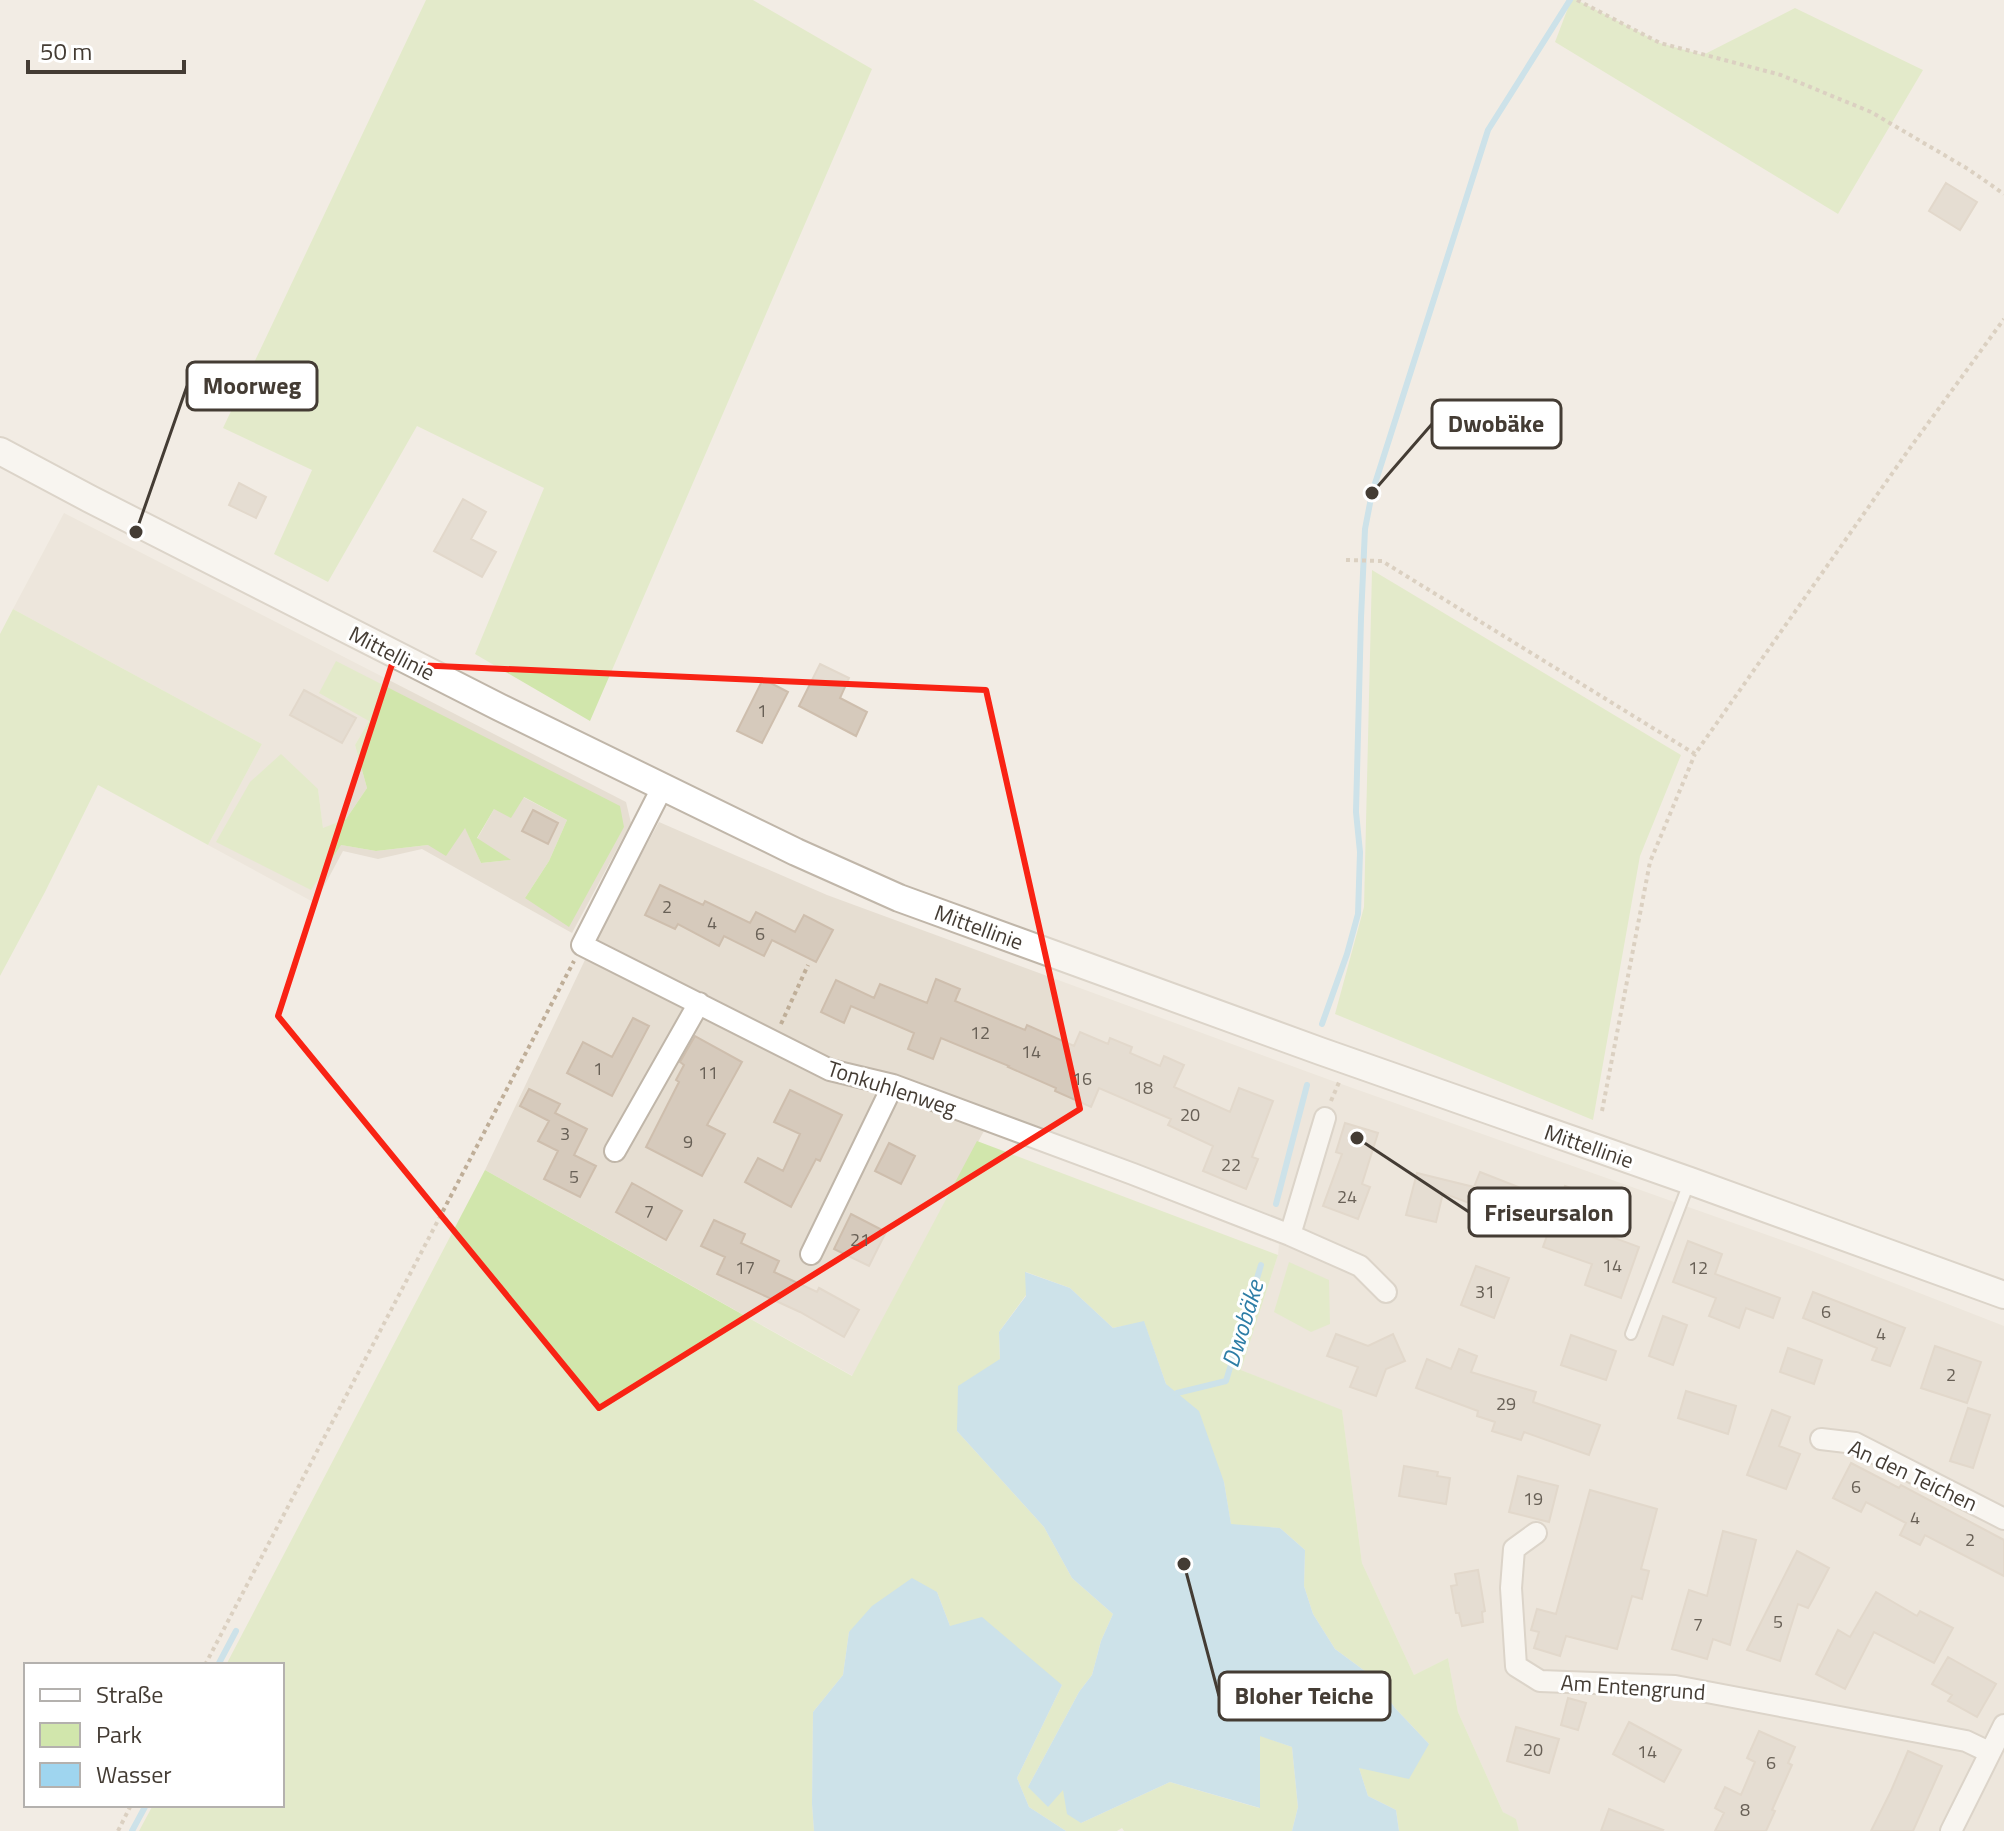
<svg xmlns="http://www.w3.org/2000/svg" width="2004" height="1831" font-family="'Titillium Web',sans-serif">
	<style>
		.residential { fill: #e6ded2; fill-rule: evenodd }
		.green { fill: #d1e6ac }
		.water { fill: #9fd5ef }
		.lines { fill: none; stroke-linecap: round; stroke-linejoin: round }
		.stream { stroke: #9fd5ef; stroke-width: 6 }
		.building { fill: #d6cabc; stroke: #cebead; stroke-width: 2 }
		.service-casing { stroke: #c0b6a9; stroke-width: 14 }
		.minor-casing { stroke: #c0b6a9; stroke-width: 24 }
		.tertiary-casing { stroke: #c0b6a9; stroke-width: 30 }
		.path { stroke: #bfae98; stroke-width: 4; stroke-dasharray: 4 4; stroke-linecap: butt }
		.service { stroke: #fff; stroke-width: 10 }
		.minor { stroke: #fff; stroke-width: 20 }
		.tertiary { stroke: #fff; stroke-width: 26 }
		.marked { fill: none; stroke: #f92314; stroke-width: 6; stroke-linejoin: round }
		.labels { text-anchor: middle; stroke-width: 6; stroke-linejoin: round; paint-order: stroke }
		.number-label { font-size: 18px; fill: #686056 }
		.street-label { font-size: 22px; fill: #443c34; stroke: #fff }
		.water-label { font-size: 24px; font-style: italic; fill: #2d7da6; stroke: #fff }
		.leader { fill: none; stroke: #443c34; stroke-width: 3 }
		.callout-dot { fill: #443c34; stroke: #fff; stroke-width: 3 }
		.callout { fill: #fff; stroke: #443c34; stroke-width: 3 }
		.callout-label { font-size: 24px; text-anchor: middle; font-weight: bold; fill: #443c34 }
	</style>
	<rect width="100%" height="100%" fill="#f2ece4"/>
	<!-- residential -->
	<path class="residential" d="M 64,513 L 626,802 L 631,823 L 572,933 L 422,849 L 378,859 L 343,851 L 315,903 L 208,845 L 262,744 L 13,609 ZM 369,721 L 624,827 L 525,898 L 549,861 L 567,820 L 523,797 L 494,809 L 477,839 L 510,860 L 481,863 L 465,827 L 428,845 L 376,851 L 341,845 L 250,782 L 318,789 L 323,829 L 346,819 L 367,788 L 355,745 Z
		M 659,822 L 827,895 L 1330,1080 L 1804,1248 L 2004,1326 L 2004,1831 L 1519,1831 L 1516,1820 L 1503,1812 L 1458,1712 L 1448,1658 L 1414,1675 L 1362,1563 L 1342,1411 L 1241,1370 L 1278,1255 L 1279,1244 L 985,1129 L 853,1376 L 485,1170 L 593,943 Z"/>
	<!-- green -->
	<path class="green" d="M 426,0 L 753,0 L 872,69 L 590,721 L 475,654 L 544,488 L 417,426 L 328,582 L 274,554 L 312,470 L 223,428 Z
		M 1571,0 L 1577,0 L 1660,43 L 1703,55 L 1795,8 L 1923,70 L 1838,214 L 1555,42 Z
		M 1372,570 L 1681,755 L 1640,856 L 1593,1120 L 1335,1014 L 1364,907 Z
		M 13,609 L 262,744 L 208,845 L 98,785 L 45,892 L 0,976 L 0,634 Z
		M 336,661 L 620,806 L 624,827 L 569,927 L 525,898 L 549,861 L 567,820 L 524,797 L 511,818 L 494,809 L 477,838 L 511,860 L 481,863 L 465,828 L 446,856 L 428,845 L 376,851 L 341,845 L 311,890 L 216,842 L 250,782 L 281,754 L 318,789 L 323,828 L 346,819 L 367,788 L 355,745 L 369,721 L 319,693 Z
		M 977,1141 L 1278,1255 L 1241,1370 L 1342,1410 L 1362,1563 L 1414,1675 L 1448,1658 L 1458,1712 L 1503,1812 L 1516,1819 L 1519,1831 L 1399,1831 L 1396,1810 L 1368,1796 L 1359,1768 L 1429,1744 L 1395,1708 L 1373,1677 L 1335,1649 L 1313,1614 L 1304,1586 L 1305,1550 L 1280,1528 L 1231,1525 L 1224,1482 L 1166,1384 L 1144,1322 L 1113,1328 L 1070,1288 L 1026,1272 L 1026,1295 L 999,1332 L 1000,1359 L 957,1431 L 1044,1527 L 1072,1578 L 1113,1614 L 1101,1641 L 1092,1675 L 1079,1692 L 1028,1787 L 1063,1789 L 1081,1823 L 1170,1782 L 1259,1808 L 1259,1735 L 1292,1747 L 1298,1807 L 1292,1831 L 1124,1831 L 1122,1828 L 1117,1831 L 1066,1831 L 1029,1807 L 1017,1778 L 1062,1685 L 950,1626 L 937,1592 L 849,1632 L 843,1675 L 813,1712 L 812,1804 L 814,1831 L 139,1831 L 153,1805 L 282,1805 L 282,1665 L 226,1665 L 485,1170 L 852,1376 Z
		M 1289,1262 L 1329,1280 L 1330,1324 L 1311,1332 L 1274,1312 Z"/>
	<!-- water -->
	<path class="water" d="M 1025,1272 L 1070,1288 L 1113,1328 L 1144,1321 L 1166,1384 L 1199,1411 L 1224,1482 L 1231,1524 L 1280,1528 L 1305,1550 L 1304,1586 L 1313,1614 L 1335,1649 L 1373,1677 L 1395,1708 L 1429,1744 L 1409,1779 L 1359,1768 L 1368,1796 L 1396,1810 L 1399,1831 L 1292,1831 L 1298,1807 L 1292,1747 L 1260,1736 L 1260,1808 L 1170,1782 L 1081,1823 L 1067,1814 L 1063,1790 L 1048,1807 L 1028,1787 L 1079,1692 L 1092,1675 L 1101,1641 L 1113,1614 L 1072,1578 L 1044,1527 L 957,1431 L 958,1386 L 1000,1359 L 999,1332 L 1026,1296 Z
		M 912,1578 L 937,1592 L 950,1626 L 982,1617 L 1062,1685 L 1017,1778 L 1029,1807 L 1066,1831 L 814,1831 L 812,1804 L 813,1712 L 843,1675 L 849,1632 L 872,1606 Z"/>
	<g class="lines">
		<!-- stream -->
		<path class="stream" d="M 1322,1024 L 1347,954 L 1358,914 L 1360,852 L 1356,812 L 1361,618 L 1365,529 L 1372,493 L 1488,130 L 1570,0
			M 1276,1204 L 1307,1085
			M 1177,1393 L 1226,1381 L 1261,1265
			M 218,1665 L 236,1631
			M 132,1831 L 146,1805"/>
	</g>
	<!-- building -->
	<path class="building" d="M 1946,183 L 1977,202 L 1960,230 L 1929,211 Z
		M 239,483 L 266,497 L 256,518 L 229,505 Z
		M 463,499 L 486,512 L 471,539 L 496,552 L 482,577 L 434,551 Z
		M 820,664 L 849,678 L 840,698 L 867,712 L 856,736 L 799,706 Z
		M 763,679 L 788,692 L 762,743 L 737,731 Z
		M 304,690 L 356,718 L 342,743 L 290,715 Z
		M 533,810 L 558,823 L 548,844 L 522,831 Z
		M 660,885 L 703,905 L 705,901 L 750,923 L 756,912 L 795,932 L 804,915 L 833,930 L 816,962 L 772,940 L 764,956 L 724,936 L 719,946 L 678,924 L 675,929 L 645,915 Z
		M 936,979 L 960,989 L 955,1001 L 1025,1030 L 1027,1025 L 1074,1046 L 1080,1032 L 1108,1044 L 1110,1038 L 1132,1047 L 1130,1053 L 1160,1066 L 1164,1056 L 1184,1065 L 1174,1087 L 1230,1112 L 1239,1088 L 1273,1101 L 1252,1157 L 1258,1159 L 1246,1189 L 1203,1171 L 1213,1146 L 1168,1125 L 1171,1119 L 1099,1088 L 1091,1107 L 1055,1091 L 1056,1088 L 1008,1067 L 1009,1066 L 941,1038 L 933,1059 L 908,1049 L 914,1033 L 851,1006 L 844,1023 L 821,1012 L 836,980 L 874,998 L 880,984 L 927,1003 Z
		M 633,1018 L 649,1026 L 612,1096 L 567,1073 L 583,1042 L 612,1057 Z
		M 695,1036 L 742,1062 L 707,1125 L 725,1134 L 702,1176 L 646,1147 L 679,1082 L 676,1080 L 684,1065 L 680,1062 Z
		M 529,1089 L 560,1104 L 555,1113 L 587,1129 L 574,1155 L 596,1166 L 580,1197 L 544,1179 L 558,1151 L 538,1141 L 549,1121 L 520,1106 Z
		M 790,1090 L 842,1115 L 820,1161 L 816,1159 L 791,1207 L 745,1182 L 758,1158 L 783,1171 L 800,1134 L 774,1122 Z
		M 1345,1123 L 1378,1133 L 1362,1184 L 1370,1187 L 1358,1219 L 1323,1206 L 1342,1154 L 1336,1152 Z
		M 889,1143 L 915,1156 L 901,1184 L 875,1171 Z
		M 1480,1172 L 1526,1190 L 1514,1220 L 1443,1193 L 1436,1222 L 1406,1215 L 1417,1173 L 1474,1187 Z
		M 632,1183 L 682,1211 L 666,1240 L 616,1212 Z
		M 1565,1186 L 1593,1196 L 1582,1226 L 1639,1247 L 1621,1298 L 1585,1285 L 1592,1264 L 1543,1247 Z
		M 851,1214 L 886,1232 L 869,1266 L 834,1249 Z
		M 714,1220 L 745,1234 L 741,1243 L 779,1261 L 774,1272 L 817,1292 L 819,1288 L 859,1310 L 844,1337 L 800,1312 L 717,1274 L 725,1257 L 701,1246 Z
		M 1688,1241 L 1722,1254 L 1715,1274 L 1780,1298 L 1773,1318 L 1746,1308 L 1739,1328 L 1709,1316 L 1716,1298 L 1673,1282 Z
		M 1476,1266 L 1509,1278 L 1494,1318 L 1461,1305 Z
		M 1813,1292 L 1905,1328 L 1890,1366 L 1872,1360 L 1877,1348 L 1803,1318 Z
		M 1663,1316 L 1687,1325 L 1673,1365 L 1649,1356 Z
		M 1336,1334 L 1368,1346 L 1393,1334 L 1405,1361 L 1386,1369 L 1376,1396 L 1350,1387 L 1358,1367 L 1327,1356 Z
		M 1571,1335 L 1616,1351 L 1606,1380 L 1561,1365 Z
		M 1935,1346 L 1981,1362 L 1967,1403 L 1921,1388 Z
		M 1788,1348 L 1822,1360 L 1814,1384 L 1780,1372 Z
		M 1459,1349 L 1477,1356 L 1471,1372 L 1536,1392 L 1533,1402 L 1600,1425 L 1589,1455 L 1524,1432 L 1521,1440 L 1492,1431 L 1495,1422 L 1477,1416 L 1478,1411 L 1416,1388 L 1427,1359 L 1451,1369 Z
		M 1686,1391 L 1736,1406 L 1728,1434 L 1678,1418 Z
		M 1968,1408 L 1990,1415 L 1973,1468 L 1950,1461 Z
		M 1772,1410 L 1790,1417 L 1779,1446 L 1800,1454 L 1786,1489 L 1747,1475 Z
		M 1851,1463 L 1899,1488 L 1901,1485 L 2004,1540 L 2004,1576 L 1925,1535 L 1920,1545 L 1900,1535 L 1906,1523 L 1866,1502 L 1861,1512 L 1833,1498 Z
		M 1404,1466 L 1438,1472 L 1437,1476 L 1450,1478 L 1446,1504 L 1399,1496 Z
		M 1518,1476 L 1558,1486 L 1549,1522 L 1509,1512 Z
		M 1590,1490 L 1657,1509 L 1641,1569 L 1649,1571 L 1642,1599 L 1632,1596 L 1617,1649 L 1566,1636 L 1560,1656 L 1534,1648 L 1539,1632 L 1531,1630 L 1537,1609 L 1556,1614 Z
		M 1723,1531 L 1756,1540 L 1730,1645 L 1713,1639 L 1707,1659 L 1672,1649 L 1689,1590 L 1707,1596 Z
		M 1797,1551 L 1829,1568 L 1813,1599 L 1808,1608 L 1798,1604 L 1780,1661 L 1747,1650 Z
		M 1478,1570 L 1485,1611 L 1482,1612 L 1483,1622 L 1462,1626 L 1459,1613 L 1456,1613 L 1451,1586 L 1457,1585 L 1455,1574 Z
		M 1876,1592 L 1917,1616 L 1920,1611 L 1953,1628 L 1934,1663 L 1874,1632 L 1845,1689 L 1816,1674 L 1838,1630 L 1850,1637 Z
		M 1948,1657 L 1996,1684 L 1977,1717 L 1948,1701 L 1952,1695 L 1932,1684 Z
		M 1568,1698 L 1586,1703 L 1578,1730 L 1561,1725 Z
		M 1629,1722 L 1681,1750 L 1664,1782 L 1613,1754 Z
		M 1516,1727 L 1559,1739 L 1549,1773 L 1507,1761 Z
		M 1759,1731 L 1795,1747 L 1788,1763 L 1792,1765 L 1772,1810 L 1775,1811 L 1766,1831 L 1715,1831 L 1724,1813 L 1715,1808 L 1725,1787 L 1741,1795 L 1755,1762 L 1747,1758 Z
		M 1908,1751 L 1942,1766 L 1913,1831 L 1871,1831 L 1891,1791 Z
		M 1609,1809 L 1663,1830 L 1662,1831 L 1601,1831 Z"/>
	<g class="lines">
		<defs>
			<path id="service" d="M 1631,1334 L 1689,1183"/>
			<path id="minor" d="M 663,786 L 582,945 L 830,1070 L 893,1085 L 1133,1174 L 1290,1235 L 1360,1266 L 1386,1292
				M 615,1151 L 699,1003
				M 1290,1235 L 1325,1118
				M 811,1254 L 893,1085
				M 1821,1439 L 1855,1443 L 2004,1519
				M 1536,1533 L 1514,1549 L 1511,1588 L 1516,1666 L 1540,1681 L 1675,1686 L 1966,1741 L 1989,1752
				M 1951,1831 L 2004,1725"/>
			<path id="tertiary" d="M 0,451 L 90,499 L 499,707 L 796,852 L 899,898 L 1320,1051 L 1690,1181 L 2004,1295"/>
		</defs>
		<!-- service casing -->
		<use href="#service" class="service-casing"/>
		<!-- minor casing -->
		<use href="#minor" class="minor-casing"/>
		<!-- tertiary casing -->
		<use href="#tertiary" class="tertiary-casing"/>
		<!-- path -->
		<path class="path" d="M 1577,0 L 1660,43 L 1781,75 L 1871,112 L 1968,169 L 2004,194
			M 1346,560 L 1382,561 L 1695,754 L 1910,448 L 2004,319
			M 781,1024 L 808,965
			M 1331,1101 L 1340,1080
			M 1602,1111 L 1650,862 L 1695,754
			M 205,1665 L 574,961
			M 118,1831 L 131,1805"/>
		<!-- service -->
		<use href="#service" class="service"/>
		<!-- minor -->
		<use href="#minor" class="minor"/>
		<!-- tertiary -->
		<use href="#tertiary" class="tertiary"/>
	</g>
	<!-- marked area -->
	<path d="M0 0H2004V1831H0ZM 392,664 L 986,690 L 1080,1109 L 599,1408 L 278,1016 Z" fill="#f2ece4" fill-opacity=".55" fill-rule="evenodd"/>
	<path class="marked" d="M 392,664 L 986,690 L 1080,1109 L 599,1408 L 278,1016 Z"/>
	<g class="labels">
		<!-- number labels -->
		<g class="number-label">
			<text x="762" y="717">1</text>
			<text x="667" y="913">2</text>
			<text x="712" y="929">4</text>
			<text x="760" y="940">6</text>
			<text x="980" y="1039">12</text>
			<text x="1031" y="1058">14</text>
			<text x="598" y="1075">1</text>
			<text x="708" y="1079">11</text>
			<text x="1082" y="1085">16</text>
			<text x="1143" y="1094">18</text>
			<text x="1190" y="1121">20</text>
			<text x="565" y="1140">3</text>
			<text x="688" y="1148">9</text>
			<text x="1231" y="1171">22</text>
			<text x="574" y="1183">5</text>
			<text x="1347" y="1203">24</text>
			<text x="649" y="1218">7</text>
			<text x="860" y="1246">21</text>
			<text x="1612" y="1272">14</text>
			<text x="745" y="1274">17</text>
			<text x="1698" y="1274">12</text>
			<text x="1485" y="1298">31</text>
			<text x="1826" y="1318">6</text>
			<text x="1881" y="1340">4</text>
			<text x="1951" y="1381">2</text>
			<text x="1506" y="1410">29</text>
			<text x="1856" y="1493">6</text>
			<text x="1533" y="1505">19</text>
			<text x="1915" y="1524">4</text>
			<text x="1970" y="1546">2</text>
			<text x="1778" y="1628">5</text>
			<text x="1698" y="1631">7</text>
			<text x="1533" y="1756">20</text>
			<text x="1647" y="1758">14</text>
			<text x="1771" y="1769">6</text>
			<text x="1745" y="1816">8</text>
		</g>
		<!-- street labels -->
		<g class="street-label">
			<text transform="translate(392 653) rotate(27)" y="8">Mittellinie</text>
			<text transform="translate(979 927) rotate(20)" y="8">Mittellinie</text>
			<text transform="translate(892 1088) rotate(18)" y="8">Tonkuhlenweg</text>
			<text transform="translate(1589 1146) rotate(19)" y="8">Mittellinie</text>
			<text transform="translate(1913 1475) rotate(25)" y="8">An den Teichen</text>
			<text transform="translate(1633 1687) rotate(4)" y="8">Am Entengrund</text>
		</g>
		<!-- water labels -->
		<g class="water-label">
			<text transform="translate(1243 1324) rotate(-73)" y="8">Dwobäke</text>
		</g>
	</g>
	<!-- callouts -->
	<path class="leader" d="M136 532L187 386M1372 493L1432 424M1357 1138L1469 1212M1184 1564L1219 1696"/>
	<g class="callout-dot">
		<circle cx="136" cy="532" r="8"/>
		<circle cx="1372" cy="493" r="8"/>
		<circle cx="1357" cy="1138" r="8"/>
		<circle cx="1184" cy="1564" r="8"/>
	</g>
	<g class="callout">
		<rect x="187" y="362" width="130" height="48" rx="8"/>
		<rect x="1432" y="400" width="129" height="48" rx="8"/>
		<rect x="1469" y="1188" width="161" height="48" rx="8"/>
		<rect x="1219" y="1672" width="171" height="48" rx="8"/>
	</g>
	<g class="callout-label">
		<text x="252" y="394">Moorweg</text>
		<text x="1496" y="432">Dwobäke</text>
		<text x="1549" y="1221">Friseursalon</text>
		<text x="1304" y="1704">Bloher Teiche</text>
	</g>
	<!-- legend -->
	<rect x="24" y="1663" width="260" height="144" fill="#ffffff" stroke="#b4b1ae" stroke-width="2"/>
	<rect x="40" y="1689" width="40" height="12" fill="#ffffff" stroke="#b4b1ae" stroke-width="2"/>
	<text x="96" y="1703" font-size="24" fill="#443c34">Straße</text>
	<rect x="40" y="1723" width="40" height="24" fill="#d1e6ac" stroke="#b4b1ae" stroke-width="2"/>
	<text x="96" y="1743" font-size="24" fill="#443c34">Park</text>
	<rect x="40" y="1763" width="40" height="24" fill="#9fd5ef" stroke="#b4b1ae" stroke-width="2"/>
	<text x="96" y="1783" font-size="24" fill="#443c34">Wasser</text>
	<!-- scale -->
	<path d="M28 60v12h156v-12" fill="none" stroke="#443c34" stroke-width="4"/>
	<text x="40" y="60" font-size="24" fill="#443c34" stroke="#ffffff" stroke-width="6" paint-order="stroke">50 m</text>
</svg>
